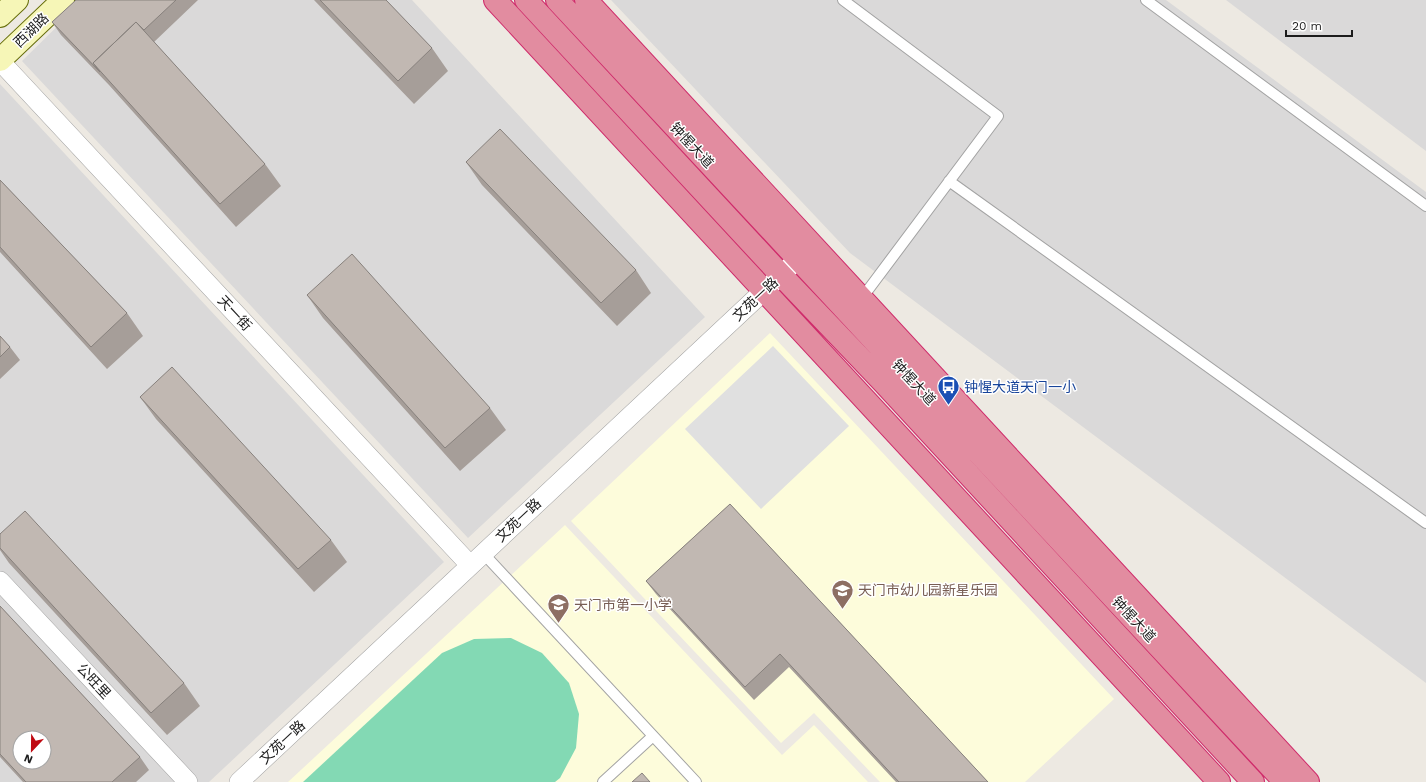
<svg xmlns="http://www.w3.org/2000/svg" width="1426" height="782" font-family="'Work Sans','Noto Sans SC',sans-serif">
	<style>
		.residential { fill: #dad9d9; fill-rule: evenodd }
		.education { fill: #fdfcdb }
		.pitch { fill: #83d9b4 }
		.parking { fill: #e0e0e0 }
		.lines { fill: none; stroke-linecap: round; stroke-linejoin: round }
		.lane-casing { stroke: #a3a3a3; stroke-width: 12 }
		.street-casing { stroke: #a3a3a3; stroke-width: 20 }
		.secondary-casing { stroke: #666d09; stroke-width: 24 }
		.highway-casing { stroke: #cf2b6b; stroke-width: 24 }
		.lane { stroke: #fff; stroke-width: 10 }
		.street { stroke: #fff; stroke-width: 19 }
		.secondary { stroke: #f6f6b7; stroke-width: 22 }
		.highway { stroke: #e28ca0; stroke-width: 22 }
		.wall { fill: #a69e99 }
		.building { fill: #c1b8b2; stroke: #87817d; fill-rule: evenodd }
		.labels { text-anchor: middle; stroke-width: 3; stroke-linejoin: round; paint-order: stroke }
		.street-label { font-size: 14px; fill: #1c1c1c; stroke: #fff }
		.transit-label { font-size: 14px; fill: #164399; stroke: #fff; text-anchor: start }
		.education-label { font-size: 14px; fill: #785e54; stroke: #fff; text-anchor: start }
	</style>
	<rect width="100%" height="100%" fill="#ede9e2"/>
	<!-- residential -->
	<path class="residential" d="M 84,0 L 412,0 L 705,317 L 468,538 L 22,61 Z
		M 611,0 L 1166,0 L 1426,192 L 1426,683 L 850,253 Z
		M 1226,0 L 1426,0 L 1426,151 Z
		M 0,84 L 444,562 L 209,782 L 0,782 ZM 20,738 L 44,738 L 44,762 L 20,762 Z"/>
	<!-- education -->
	<path class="education" d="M 770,333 L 1114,699 L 1025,782 L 880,782 L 814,713 L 781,743 L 571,521 Z
		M 565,525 L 782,755 L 814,725 L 868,782 L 288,782 Z"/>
	<!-- pitch -->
	<path class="pitch" d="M 511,638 L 542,653 L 569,683 L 579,714 L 576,748 L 560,778 L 555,782 L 303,782 L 442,653 L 474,639 Z"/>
	<!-- parking -->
	<path class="parking" d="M 773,346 L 849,426 L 761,509 L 685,429 Z"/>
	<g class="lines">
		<defs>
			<path id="lane" d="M 843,0 L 998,116 L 862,298
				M 1146,0 L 1426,206
				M 949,181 L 1426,523
				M 483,553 L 696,782
				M 603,782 L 653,736"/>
			<path id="street" d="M 0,61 L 470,565
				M 0,581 L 188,782
				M 239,782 L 798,259"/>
			<path id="secondary" d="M 0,16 L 17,0
				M 0,60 L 63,0"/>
			<path id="highway" d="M 495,0 L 1219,782
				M 526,0 L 781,275 L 884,383 L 1253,782
				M 557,0 L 1285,782
				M 586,0 C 826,262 1068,521 1308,782"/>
		</defs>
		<!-- lane casing -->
		<use href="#lane" class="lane-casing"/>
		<!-- street casing -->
		<use href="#street" class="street-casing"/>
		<!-- secondary casing -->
		<use href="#secondary" class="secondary-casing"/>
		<!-- highway casing -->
		<use href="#highway" class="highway-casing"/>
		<!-- lane -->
		<use href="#lane" class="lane"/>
		<!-- street -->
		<use href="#street" class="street"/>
		<!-- secondary -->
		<use href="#secondary" class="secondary"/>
		<!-- highway -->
		<use href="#highway" class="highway"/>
	</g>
	<!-- wall -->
	<path class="wall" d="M 76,0 L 198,0 L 154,42 L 265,164 L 281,186 L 236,227 L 109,85 L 61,35 L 52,22 Z
		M 314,0 L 386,0 L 432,48 L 448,71 L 414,104 Z
		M 466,162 L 636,270 L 651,293 L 617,326 L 482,185 Z
		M 0,180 L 127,313 L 143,336 L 107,369 L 0,252 Z
		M 307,295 L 490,408 L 506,430 L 460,471 L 323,318 Z
		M 0,336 L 10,347 L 20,360 L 0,379 Z
		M 140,397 L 331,540 L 347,562 L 314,592 L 156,419 Z
		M 730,504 L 988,782 L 896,782 L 789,667 L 754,700 L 656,594 L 646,581 Z
		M 0,534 L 184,683 L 200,706 L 167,735 L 9,563 L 0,550 Z
		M 0,606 L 140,757 L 149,770 L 136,782 L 23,782 L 0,757 Z"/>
	<!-- building -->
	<path class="building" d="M 76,0 L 176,0 L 144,30 L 136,22 L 93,63 L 100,72 L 52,22 Z
		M 320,0 L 386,0 L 432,48 L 398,81 Z
		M 136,22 L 265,164 L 220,204 L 93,63 Z
		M 500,129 L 636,270 L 601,303 L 466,162 Z
		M 0,180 L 127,313 L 91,347 L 0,247 Z
		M 352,254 L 490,408 L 445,448 L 307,295 Z
		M 0,336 L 10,347 L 0,357 Z
		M 172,367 L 331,540 L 298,569 L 140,397 Z
		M 730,504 L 988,782 L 899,782 L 780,654 L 745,687 L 646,581 Z
		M 25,511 L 184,683 L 151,713 L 0,548 L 0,534 Z
		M 0,606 L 140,757 L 112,782 L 26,782 L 0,754 ZM 20,738 L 44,738 L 44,762 L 20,762 Z
		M 642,773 L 650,782 L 632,782 Z"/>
	<!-- icons -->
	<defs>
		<symbol id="bus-pin" viewBox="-11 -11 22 30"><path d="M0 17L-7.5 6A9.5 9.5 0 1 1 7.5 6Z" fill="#1a4fb4" stroke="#fff"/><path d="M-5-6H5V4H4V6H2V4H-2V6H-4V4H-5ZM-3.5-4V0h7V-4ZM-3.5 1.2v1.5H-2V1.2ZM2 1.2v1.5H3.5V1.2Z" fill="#fff"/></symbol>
		<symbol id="school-pin" viewBox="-11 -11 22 30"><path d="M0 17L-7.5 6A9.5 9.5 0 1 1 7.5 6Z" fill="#8d6e63" stroke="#fff"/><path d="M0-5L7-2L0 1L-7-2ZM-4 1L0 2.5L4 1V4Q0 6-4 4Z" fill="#fff"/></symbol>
	</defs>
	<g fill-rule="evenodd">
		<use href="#bus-pin" x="936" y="374" width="25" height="34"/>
		<use href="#school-pin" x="830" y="578" width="25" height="34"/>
		<use href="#school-pin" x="546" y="592" width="25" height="34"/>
	</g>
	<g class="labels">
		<!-- street labels -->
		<g class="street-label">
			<text transform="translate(31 30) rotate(-44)" y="5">西湖路</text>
			<text transform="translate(692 145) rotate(47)" y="5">钟惺大道</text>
			<text transform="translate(755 299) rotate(-43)" y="5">文苑一路</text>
			<text transform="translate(235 313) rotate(47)" y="5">天一街</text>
			<text transform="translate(914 382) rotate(47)" y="5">钟惺大道</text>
			<text transform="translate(518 520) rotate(-43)" y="5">文苑一路</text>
			<text transform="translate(1134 619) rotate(47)" y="5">钟惺大道</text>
			<text transform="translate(94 681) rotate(47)" y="5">公旺里</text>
			<text transform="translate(282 742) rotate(-43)" y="5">文苑一路</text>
		</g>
		<!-- transit labels -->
		<g class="transit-label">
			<text x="964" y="392">钟惺大道天门一小</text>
		</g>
		<!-- education labels -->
		<g class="education-label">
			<text x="858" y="595">天门市幼儿园新星乐园</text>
			<text x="574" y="610">天门市第一小学</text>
		</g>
	</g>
	<!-- north arrow -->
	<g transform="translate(32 750) rotate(202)"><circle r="19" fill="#ffffff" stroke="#a4a4a4"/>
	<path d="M0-3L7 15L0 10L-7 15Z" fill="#bf0911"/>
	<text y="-6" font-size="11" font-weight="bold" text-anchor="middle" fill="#1c1c1c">N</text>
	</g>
	<!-- scale -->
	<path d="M1286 30v6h66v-6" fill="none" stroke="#1c1c1c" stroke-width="2"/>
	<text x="1292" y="30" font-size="12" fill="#1c1c1c" stroke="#ffffff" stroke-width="3" paint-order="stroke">20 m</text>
</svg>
